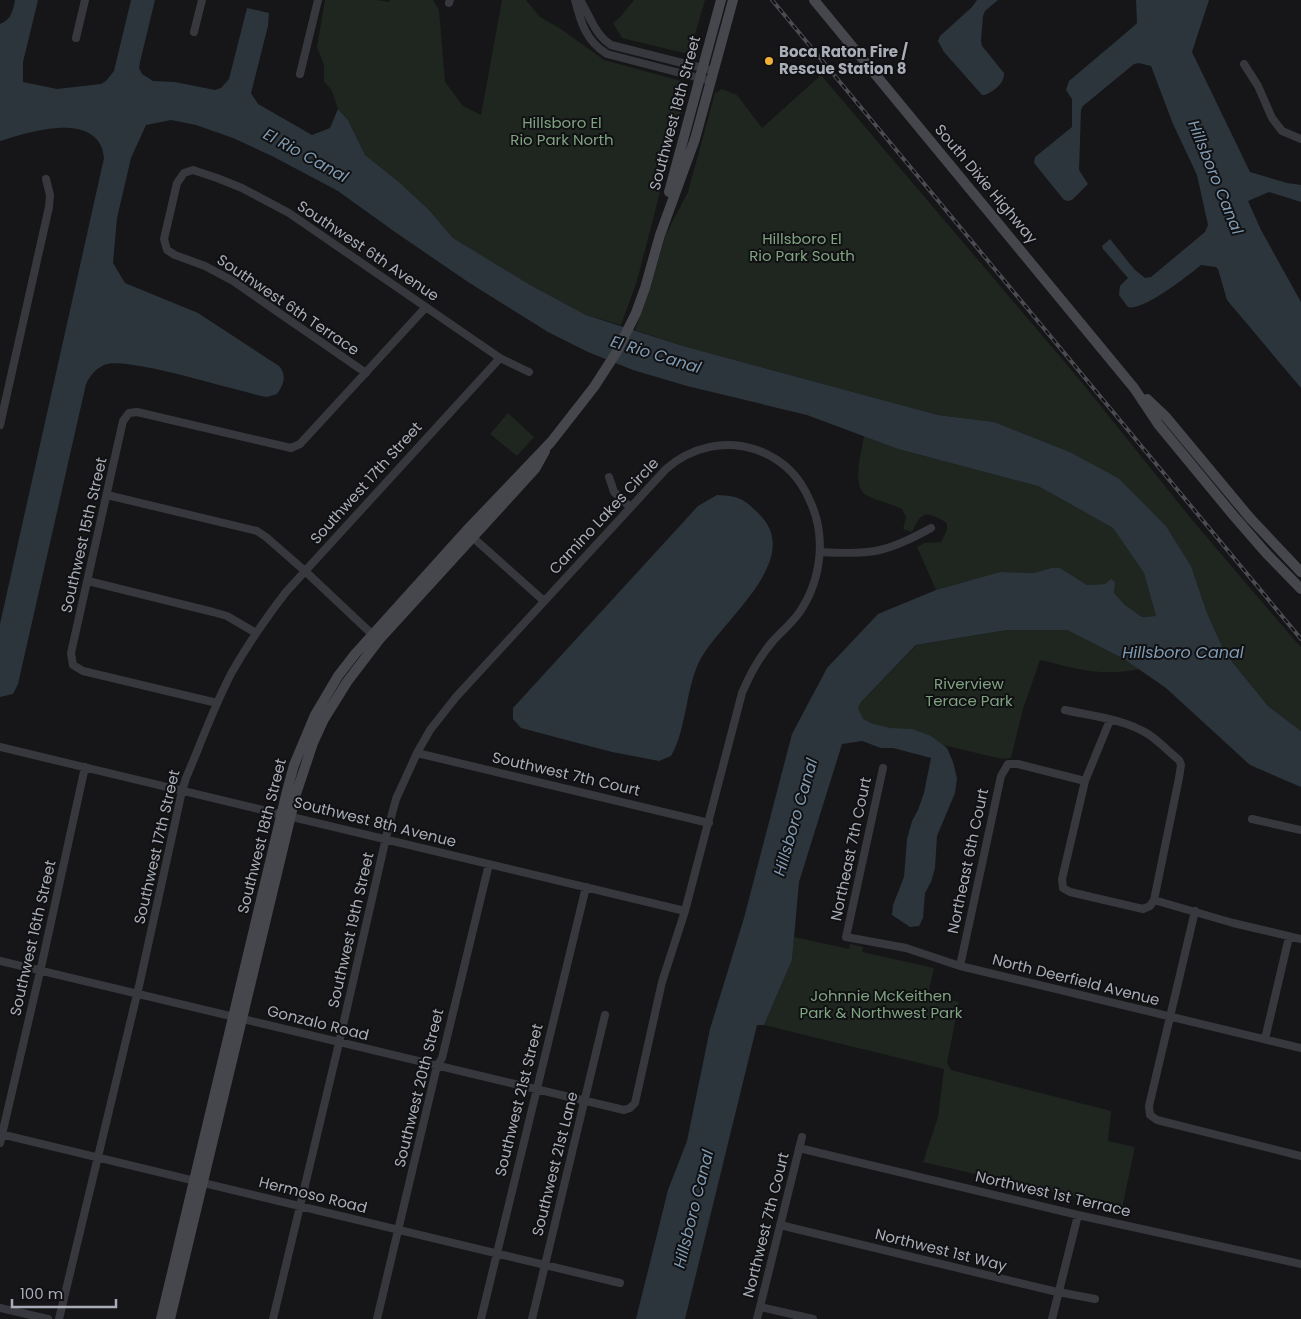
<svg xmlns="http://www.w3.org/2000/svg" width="1301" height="1319" font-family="Poppins,sans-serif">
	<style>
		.green { fill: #1e261f }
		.water { fill: #2c353c }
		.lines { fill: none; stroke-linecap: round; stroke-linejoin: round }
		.street { stroke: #37383d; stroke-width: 8 }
		.secondary { stroke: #45474d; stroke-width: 10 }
		.rail-casing { stroke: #4a4c52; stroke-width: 4 }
		.rail { stroke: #111113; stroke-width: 2; stroke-dasharray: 5.5; stroke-linecap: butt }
		.poi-dot { fill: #f2b134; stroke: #111113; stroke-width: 2 }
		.labels { text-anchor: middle; stroke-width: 4; stroke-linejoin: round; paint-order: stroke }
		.poi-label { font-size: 15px; font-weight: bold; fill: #a8adb8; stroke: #111113; text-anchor: start }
		.street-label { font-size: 15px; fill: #a8adb8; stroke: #111113 }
		.park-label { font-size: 15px; fill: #7fa381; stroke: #111113 }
		.water-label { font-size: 16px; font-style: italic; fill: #7f9bb3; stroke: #111113 }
	</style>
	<rect width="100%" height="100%" fill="#161618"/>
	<!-- green -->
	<path class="green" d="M 325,0 L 377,0 L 389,2 L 390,0 L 433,0 L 439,10 L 445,82 L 463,106 L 481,115 L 502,0 L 526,0 L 540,17 L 561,29 L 604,60 L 681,81 L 687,87 L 637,281 L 621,325 L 586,315 L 532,286 L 453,238 L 429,210 L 399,182 L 365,155 L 348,120 L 338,109 L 332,91 L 324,81 L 324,65 L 317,47 Z
		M 634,0 L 705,0 L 691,48 L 688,52 L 684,53 L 622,38 L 613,23 L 621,16 Z
		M 821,75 L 1079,379 L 1193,521 L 1297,643 L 1301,647 L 1301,731 L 1268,706 L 1225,653 L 1207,613 L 1191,566 L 1166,526 L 1117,478 L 1070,452 L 994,422 L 938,415 L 683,346 L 635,330 L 649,292 L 666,234 L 688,192 L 715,93 L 722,89 L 737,95 L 762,128 Z
		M 508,413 L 534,437 L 517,456 L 490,434 Z
		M 864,436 L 898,449 L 1038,486 L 1113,528 L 1144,573 L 1156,616 L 1142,617 L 1125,605 L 1106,584 L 1087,585 L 1060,568 L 1051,568 L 1034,573 L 1000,572 L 936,590 L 917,547 L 924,543 L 941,542 L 947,530 L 947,523 C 925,510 922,511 912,532 L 903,529 L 906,517 L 902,509 C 891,504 878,501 868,496 C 850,488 862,451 864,436 Z
		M 1007,630 L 1067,630 L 1124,659 L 1140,669 C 1102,677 1076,669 1040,660 L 1023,709 L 1011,758 L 1002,759 L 850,723 L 861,702 L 917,645 Z
		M 794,937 L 849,949 L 850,944 L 863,947 L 862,952 L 934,968 L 928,994 L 959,1002 L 947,1063 L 951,1070 L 1111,1111 L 1108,1141 L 1135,1147 L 1122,1208 L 923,1162 L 938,1117 L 944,1069 L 764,1025 L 792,960 Z"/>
	<!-- water -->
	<path class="water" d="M 15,0 L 38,0 L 23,62 L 23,82 L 57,89 L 101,84 L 106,81 L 114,71 L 131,0 L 155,0 L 140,62 L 139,68 L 142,74 L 153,81 L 175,82 L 215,90 L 221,88 L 229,79 L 247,8 L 269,13 L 268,26 L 251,93 L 258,104 L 312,135 L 330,128 L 338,109 L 348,120 L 365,155 L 399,182 L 429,210 L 453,238 L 532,286 L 586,315 L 683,346 L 938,415 L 994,422 L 1070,452 L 1118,478 L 1166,526 L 1191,566 L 1207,613 L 1225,653 L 1268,706 L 1301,731 L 1301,787 L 1250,765 L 1166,688 L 1124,659 L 1067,630 L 1007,630 L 916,645 L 861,702 L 858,708 L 863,719 L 873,724 L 890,728 L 912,729 L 931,736 L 947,748 L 953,762 L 957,778 L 955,793 L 937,836 L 935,868 L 931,882 L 925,893 L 923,918 L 919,926 L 910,927 L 892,915 L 893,905 L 904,877 L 907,839 L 912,821 L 918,810 L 924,793 L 931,758 L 893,748 L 881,748 L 862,741 L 842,744 L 799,882 L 792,960 L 764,1025 L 757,1025 L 685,1319 L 636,1319 L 668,1190 L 687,1141 L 710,1029 L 744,918 L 792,734 L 827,668 L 878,614 L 936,590 L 1000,572 L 1034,573 L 1051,568 L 1060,568 L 1087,585 L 1105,584 L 1111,579 L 1115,582 L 1114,593 L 1125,605 L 1142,617 L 1156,616 L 1144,573 L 1113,528 L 1038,486 L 898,449 L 807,415 L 687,386 L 633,370 L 588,352 L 548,332 L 468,282 L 395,232 L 338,191 L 272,156 L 233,138 L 196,125 L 171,120 L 146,125 L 131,158 L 117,218 L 113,263 L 125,283 L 198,313 L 279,366 C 287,376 284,384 277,394 L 267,397 C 238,392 125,355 104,365 C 95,369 90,376 86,384 L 18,684 L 13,694 L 0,697 L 0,624 L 104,158 C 103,154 103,149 101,146 C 86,113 25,133 0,141 L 0,24 C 11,20 13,11 15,0 Z
		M 977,0 L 998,0 L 985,11 L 983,16 L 981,41 L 982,46 L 1004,73 C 1005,83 994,91 985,95 L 982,95 L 944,52 L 938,41 L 940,36 L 972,7 Z
		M 1136,0 L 1209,0 L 1192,52 L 1250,172 L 1287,183 L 1301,185 L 1301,202 L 1269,192 L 1248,201 L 1261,230 L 1301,302 L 1301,388 L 1227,300 L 1218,269 L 1216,267 L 1201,265 C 1189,275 1142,312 1128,307 L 1119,295 L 1120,286 L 1128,278 L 1103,249 L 1102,246 L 1110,239 L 1134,269 L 1145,278 L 1151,277 L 1205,232 L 1208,225 L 1197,175 L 1173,124 L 1151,66 L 1139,63 L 1134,64 L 1083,106 L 1081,110 L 1079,170 L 1088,184 L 1073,199 L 1069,201 L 1064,200 L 1034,163 L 1035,157 L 1072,127 L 1072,99 L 1066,90 L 1069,81 L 1134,26 L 1137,23 Z
		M 717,495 C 740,496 744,499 760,515 C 805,561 718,623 699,662 C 685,692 687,728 671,756 L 659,761 L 612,752 L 521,728 L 513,719 L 513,708 L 698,506 Z"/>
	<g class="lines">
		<!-- street -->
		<path class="street" d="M 575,0 C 581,23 586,41 607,54 L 711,81
			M 580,0 C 590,16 595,35 611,45 L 714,71
			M 449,3 L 450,0
			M 194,32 L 202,0
			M 76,38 L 85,0
			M 1244,64 L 1258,86 L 1272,118 L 1282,131 L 1301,139
			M 300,74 L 318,0
			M 366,373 L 233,281 L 205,266 L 175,255 L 167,250 L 164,239 L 177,183 L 184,173 L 193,170 L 217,178 L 242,188 L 289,213 L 500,358 L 529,372
			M 0,425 L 49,207 L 50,195 L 46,179
			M 609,477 L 614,492 L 630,507
			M 107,495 L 257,531 L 266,537 L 305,571 L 375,637
			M 469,534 L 544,601
			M 820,552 C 871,555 886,553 931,528
			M 88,581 L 213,612 L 227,616 L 256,633
			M 217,703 L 83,671 L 73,665 L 71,653 L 123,421 L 129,413 L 137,412 L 291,448 L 300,444 L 426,307
			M 1065,710 C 1092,716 1124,719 1148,734 C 1159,741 1169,752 1179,760 L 1181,765 L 1179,778 L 1154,900
			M 1110,720 L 1085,781 L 1062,879 L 1063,888 L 1070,892 L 1143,909 L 1150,906 L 1154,900 L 1233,923 L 1301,939
			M 0,747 L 685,911
			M 417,753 L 709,823
			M 883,768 L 846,937 L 906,948 L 960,966 L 1301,1048
			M 1252,819 L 1301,830
			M 1195,911 L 1149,1106 L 1150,1115 L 1157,1120 L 1301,1156
			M 0,961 L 624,1110 L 630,1108 L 635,1103 L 662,982 L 685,911 L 742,693 C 750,674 759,657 773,641 C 781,632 791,624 799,613 C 821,581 827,537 810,501 C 800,477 782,459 757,450 C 725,439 691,447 666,469 L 456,697 L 430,730 L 417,753 L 396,799 L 388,829 L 341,1034 L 339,1043 L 273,1319
			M 960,966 L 1001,776 L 1008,764 L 1018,764 L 1085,781
			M 1265,1039 L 1289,937
			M 0,1134 L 620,1283
			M 0,1143 L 42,963 L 85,767
			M 799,1148 L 1078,1215 L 1301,1264
			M 780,1225 L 1053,1291 L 1095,1299
			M 760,1307 L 813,1319
			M 0,1308 L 48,1319
			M 59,1319 L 139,986 L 182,791 L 186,778 C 201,743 214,706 232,672 C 248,644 266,618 286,592 L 500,358
			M 377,1319 L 437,1066 L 442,1058 L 489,864
			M 481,1319 L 586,887
			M 532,1319 L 605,1015
			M 757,1319 L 802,1137
			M 1052,1319 L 1078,1215"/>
		<!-- secondary -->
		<path class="secondary" d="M 814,0 L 1134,388 L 1158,424 L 1233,515 L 1266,553 L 1301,589
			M 669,192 L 721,0
			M 1147,399 L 1166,417 L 1250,518 L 1301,572
			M 161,1319 L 287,791 L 294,765 L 315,715 L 338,676 L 355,654 L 466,531 L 551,442 L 594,387 L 616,353 L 636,313 L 645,288 L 660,235 L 695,139 L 733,0
			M 170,1319 L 296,794 L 313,743 L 324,719 L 347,682 L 379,640 L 535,469 L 545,451"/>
		<defs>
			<path id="rail" d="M 772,0 L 1301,639"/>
		</defs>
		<!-- rail casing -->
		<use href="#rail" class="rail-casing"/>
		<!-- rail -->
		<use href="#rail" class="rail"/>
	</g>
	<!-- markers -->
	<circle class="poi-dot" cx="769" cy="61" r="5"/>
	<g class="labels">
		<!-- poi labels -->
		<g class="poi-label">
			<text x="779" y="57">Boca Raton Fire /<tspan x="779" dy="17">Rescue Station 8</tspan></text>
		</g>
		<!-- street labels -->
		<g class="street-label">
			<text transform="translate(675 113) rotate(-75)" y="5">Southwest 18th Street</text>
			<text transform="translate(986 184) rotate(50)" y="5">South Dixie Highway</text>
			<text transform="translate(368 251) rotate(34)" y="5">Southwest 6th Avenue</text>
			<text transform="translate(288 305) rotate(34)" y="5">Southwest 6th Terrace</text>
			<text transform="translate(366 483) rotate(-48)" y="5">Southwest 17th Street</text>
			<text transform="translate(604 516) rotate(-47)" y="5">Camino Lakes Circle</text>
			<text transform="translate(84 535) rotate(-77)" y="5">Southwest 15th Street</text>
			<text transform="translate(566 774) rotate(13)" y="5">Southwest 7th Court</text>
			<text transform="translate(375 822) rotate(14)" y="5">Southwest 8th Avenue</text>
			<text transform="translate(262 836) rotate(-76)" y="5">Southwest 18th Street</text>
			<text transform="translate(157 847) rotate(-77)" y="5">Southwest 17th Street</text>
			<text transform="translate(851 849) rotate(-78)" y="5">Northeast 7th Court</text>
			<text transform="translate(968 861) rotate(-78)" y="5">Northeast 6th Court</text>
			<text transform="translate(351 930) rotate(-77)" y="5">Southwest 19th Street</text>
			<text transform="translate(33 938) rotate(-77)" y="5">Southwest 16th Street</text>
			<text transform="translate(1076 980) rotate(14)" y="5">North Deerfield Avenue</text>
			<text transform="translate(318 1023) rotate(14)" y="5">Gonzalo Road</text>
			<text transform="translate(419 1088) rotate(-76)" y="5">Southwest 20th Street</text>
			<text transform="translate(519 1100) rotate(-76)" y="5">Southwest 21st Street</text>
			<text transform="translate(555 1164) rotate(-76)" y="5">Southwest 21st Lane</text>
			<text transform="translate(1053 1194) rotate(13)" y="5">Northwest 1st Terrace</text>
			<text transform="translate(313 1195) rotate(14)" y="5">Hermoso Road</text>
			<text transform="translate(766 1225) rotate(-76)" y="5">Northwest 7th Court</text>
			<text transform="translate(941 1250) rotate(14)" y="5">Northwest 1st Way</text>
		</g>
		<!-- park labels -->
		<g class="park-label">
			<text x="562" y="128">Hillsboro El<tspan x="562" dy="17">Rio Park North</tspan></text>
			<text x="802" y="244">Hillsboro El<tspan x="802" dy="17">Rio Park South</tspan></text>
			<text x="969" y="689">Riverview<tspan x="969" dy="17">Terace Park</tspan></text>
			<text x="881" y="1001">Johnnie McKeithen<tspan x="881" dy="17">Park &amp; Northwest Park</tspan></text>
		</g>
		<!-- water labels -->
		<g class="water-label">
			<text transform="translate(306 155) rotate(29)" y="6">El Rio Canal</text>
			<text transform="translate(1216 177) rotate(68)" y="6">Hillsboro Canal</text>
			<text transform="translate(656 354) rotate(17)" y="6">El Rio Canal</text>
			<text x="1183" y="658">Hillsboro Canal</text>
			<text transform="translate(795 817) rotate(-74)" y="6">Hillsboro Canal</text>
			<text transform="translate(693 1209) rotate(-76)" y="6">Hillsboro Canal</text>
		</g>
	</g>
	<!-- scale -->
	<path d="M12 1299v8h104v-8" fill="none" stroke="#a8adb8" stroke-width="2.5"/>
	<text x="20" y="1299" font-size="15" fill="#a8adb8" stroke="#111113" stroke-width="4" paint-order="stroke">100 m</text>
</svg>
